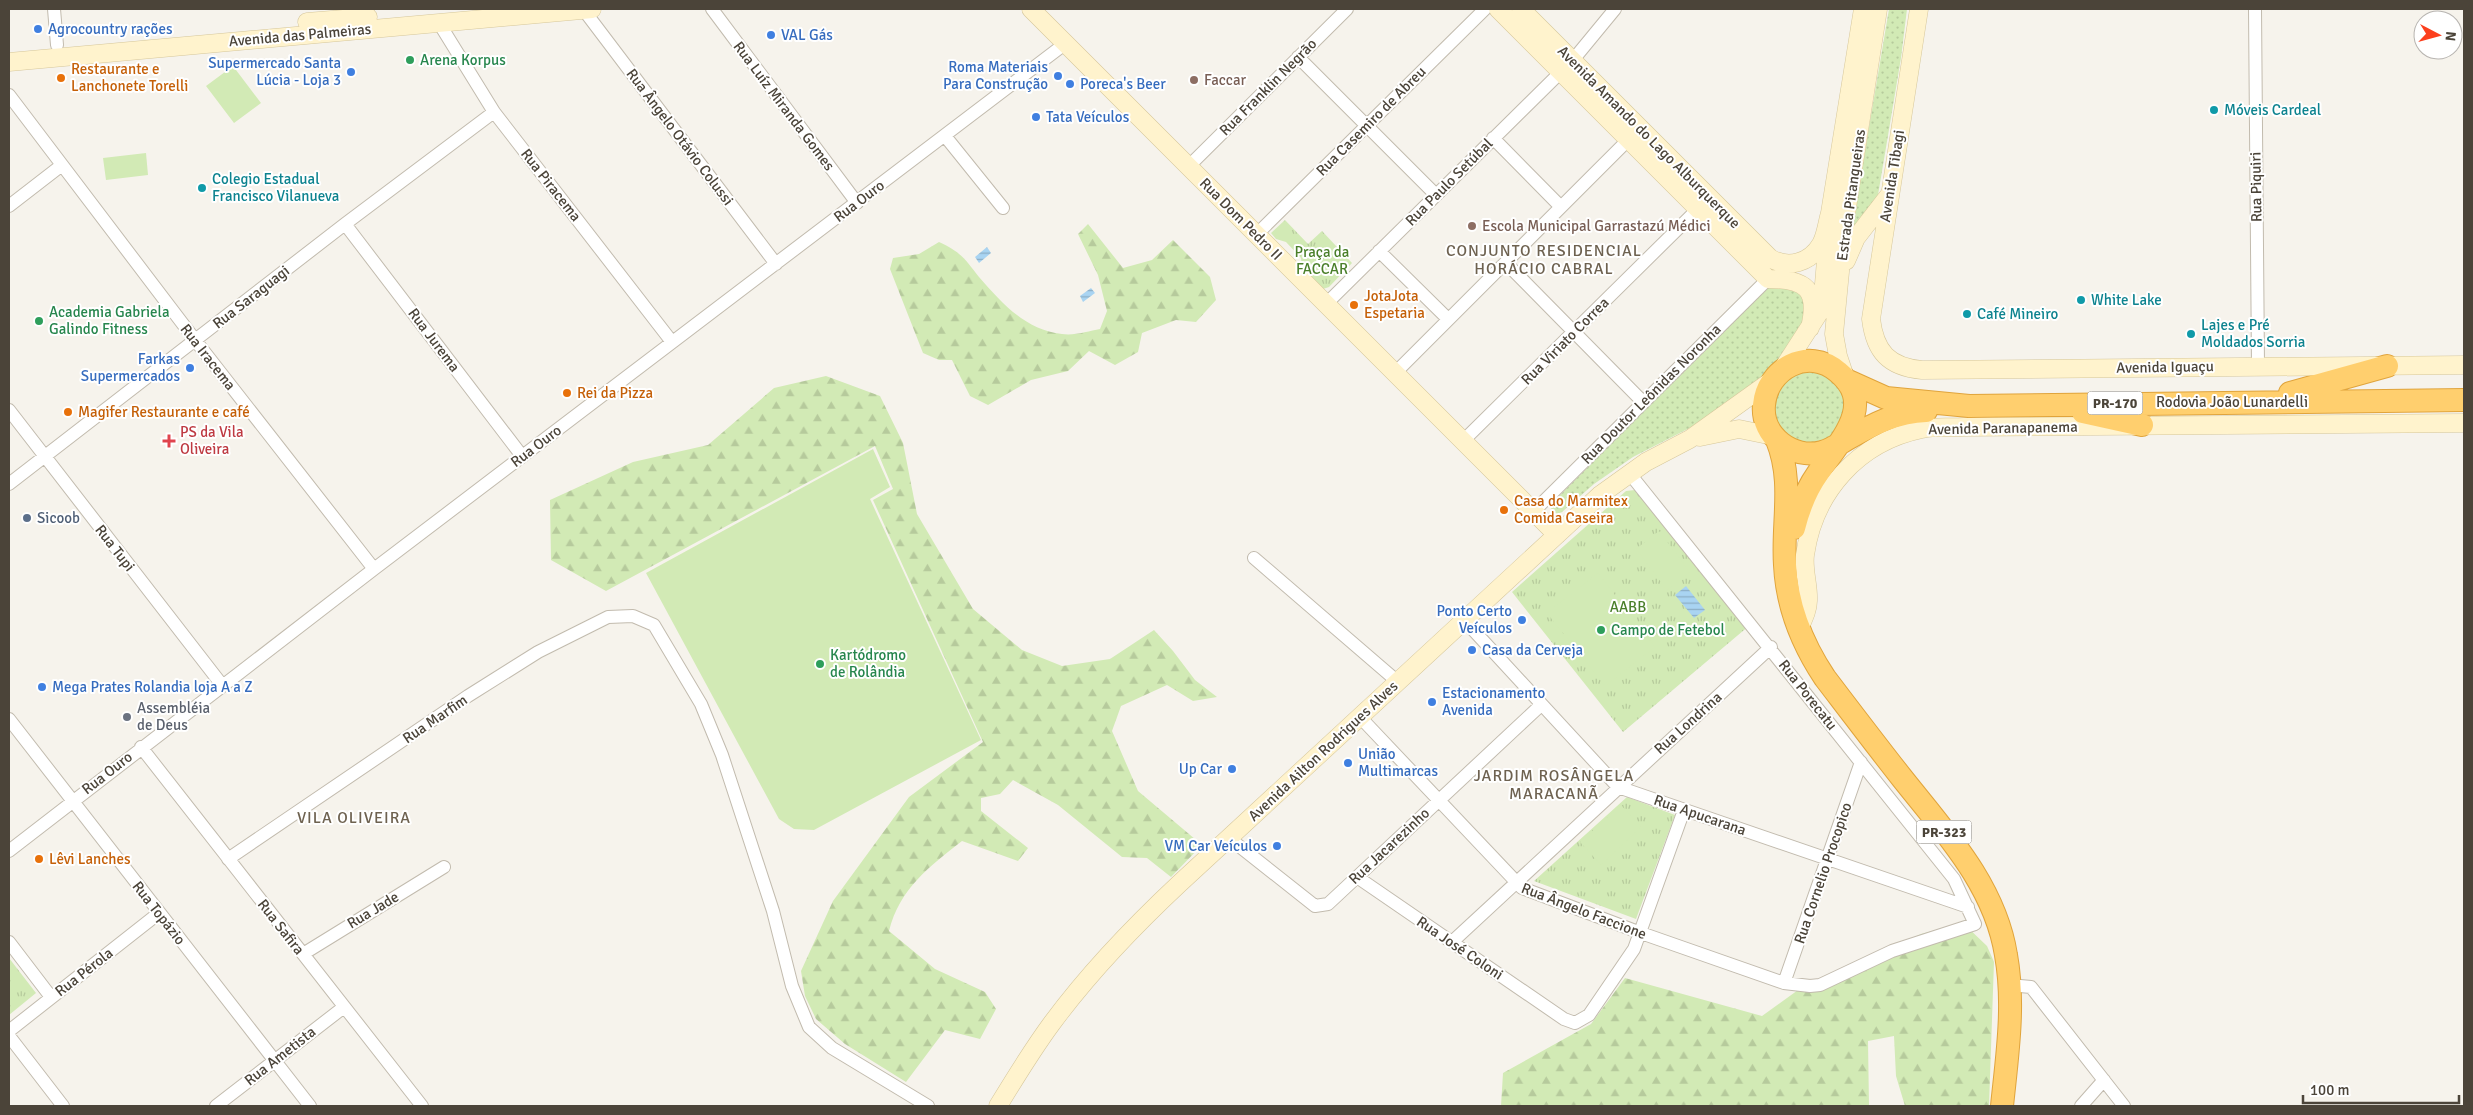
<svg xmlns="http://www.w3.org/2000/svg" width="2473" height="1115" font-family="Signika,sans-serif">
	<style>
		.grass { fill: url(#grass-dots) }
		.forest { fill: url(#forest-firs) }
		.park { fill: url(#park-tufts) }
		.pitch { fill: #d2eab5 }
		.water { fill: url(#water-rules) }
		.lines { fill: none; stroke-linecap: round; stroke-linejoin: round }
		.street-casing { stroke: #c2bbae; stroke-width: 14 }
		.secondary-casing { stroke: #d6c79b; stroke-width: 19 }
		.highway-casing { stroke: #e0a43c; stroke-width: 24 }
		.street { stroke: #fff; stroke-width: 12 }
		.secondary { stroke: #fff3cd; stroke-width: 18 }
		.highway { stroke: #ffcf6e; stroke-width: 22 }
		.shop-dot { fill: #3f7fe0; stroke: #fff; stroke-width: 2 }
		.leisure-dot { fill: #2e9e5b; stroke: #fff; stroke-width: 2 }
		.food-dot { fill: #e8710a; stroke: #fff; stroke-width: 2 }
		.education-dot { fill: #8d6e63; stroke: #fff; stroke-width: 2 }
		.culture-dot { fill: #0f9aa8; stroke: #fff; stroke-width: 2 }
		.health-dot { fill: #e0444e; stroke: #fff; stroke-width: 2 }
		.service-dot { fill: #5c6f8a; stroke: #fff; stroke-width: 2 }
		.worship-dot { fill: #6b7280; stroke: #fff; stroke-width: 2 }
		.labels { text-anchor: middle; stroke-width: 4; stroke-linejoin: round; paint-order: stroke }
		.shield { fill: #fff; stroke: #817c74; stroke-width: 1 }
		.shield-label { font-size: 14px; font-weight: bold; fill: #4b4439 }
		.shop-label { font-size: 15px; fill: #366cbe; stroke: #fff; text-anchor: start }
		.street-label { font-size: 15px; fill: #4b4439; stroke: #fff }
		.leisure-label { font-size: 15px; fill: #27864d; stroke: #fff; text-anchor: start }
		.food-label { font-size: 15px; fill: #c56008; stroke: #fff; text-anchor: start }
		.education-label { font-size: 15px; fill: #785e54; stroke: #fff; text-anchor: start }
		.culture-label { font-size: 15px; fill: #0d838f; stroke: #fff; text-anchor: start }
		.park-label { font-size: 15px; fill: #4a7f2a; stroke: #fff }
		.health-label { font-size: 15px; fill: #be3a42; stroke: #fff; text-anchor: start }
		.service-label { font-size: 15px; fill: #4e5e75; stroke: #fff; text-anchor: start }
		.worship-label { font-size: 15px; fill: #5b616d; stroke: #fff; text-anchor: start }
		.neighbourhood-label { font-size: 16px; letter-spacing: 1px; fill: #6e6250; stroke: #fff }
	</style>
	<defs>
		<pattern id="grass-dots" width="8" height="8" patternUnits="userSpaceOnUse" patternTransform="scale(1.25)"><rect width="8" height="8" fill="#d2eab5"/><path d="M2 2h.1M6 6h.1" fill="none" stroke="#b6ca9c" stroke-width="1.8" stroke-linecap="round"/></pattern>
		<pattern id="forest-firs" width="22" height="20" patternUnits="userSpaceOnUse" patternTransform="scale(1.25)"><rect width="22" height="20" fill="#d2eab5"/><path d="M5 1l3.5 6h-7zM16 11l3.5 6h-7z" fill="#b6ca9c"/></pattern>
		<pattern id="park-tufts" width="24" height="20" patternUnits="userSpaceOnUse" patternTransform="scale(1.25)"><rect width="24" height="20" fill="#d2eab5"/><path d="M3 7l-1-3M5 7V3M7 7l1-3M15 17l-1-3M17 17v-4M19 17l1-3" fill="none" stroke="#b6ca9c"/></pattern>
		<pattern id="water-rules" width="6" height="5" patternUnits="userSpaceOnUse" patternTransform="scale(1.25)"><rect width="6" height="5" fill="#a9d4f2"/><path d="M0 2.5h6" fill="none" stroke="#8caec5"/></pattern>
	</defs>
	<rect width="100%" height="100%" fill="#f6f3ec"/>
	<!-- grass -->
	<path class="grass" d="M 1889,9 L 1907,9 L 1901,58 L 1877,201 L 1854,229 L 1852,228 Z
		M 1788,286 L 1803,296 L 1808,312 L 1793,346 L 1746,393 L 1711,417 L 1633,457 L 1594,484 L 1562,512 L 1557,514 L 1553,512 L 1551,508 L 1557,498 L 1769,287 Z
		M 1799,369 L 1829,373 L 1849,405 L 1833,439 L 1797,445 L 1779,431 L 1772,395 Z"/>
	<!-- forest -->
	<path class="forest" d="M 1088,224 L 1123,268 L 1152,260 L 1173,240 L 1210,277 L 1216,300 L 1196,322 L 1176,320 L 1142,333 L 1138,352 L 1115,365 L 1089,351 L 1068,371 L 1031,380 L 988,405 L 970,396 L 952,360 L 939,360 L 923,353 L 890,269 L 893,258 L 919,254 L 939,242 C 961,252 965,259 979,277 C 1002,303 1025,330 1062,334 C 1074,336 1089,331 1100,329 L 1107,311 L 1098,275 L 1078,234 Z
		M 826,376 L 880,396 L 903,443 L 917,514 L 973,609 L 1022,650 L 1062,666 L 1110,659 L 1154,630 L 1173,651 L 1195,680 L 1217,697 L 1193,701 L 1167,685 L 1121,706 L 1112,731 L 1138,791 L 1202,845 L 1171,877 L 1147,858 L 1122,857 L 1058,805 L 1013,780 L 1000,794 L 981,798 L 981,811 L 1028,848 L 1018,861 L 962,841 C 929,867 900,888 889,931 L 935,969 L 985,992 L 996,1009 L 980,1039 L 945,1030 L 906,1082 L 845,1044 L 816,1019 L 805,996 L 801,971 L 833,901 L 909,797 L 983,742 L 873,500 L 893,489 L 875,446 L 606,591 L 551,560 L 550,500 L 633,462 L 708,445 L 774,388 Z
		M 1963,923 L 1987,946 L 1994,962 L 1989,1106 L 1905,1106 L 1896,1076 L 1894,1036 L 1868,1041 L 1869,1106 L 1501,1106 L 1503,1073 L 1591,1024 L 1625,978 L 1762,1016 L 1805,985 L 1921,934 Z"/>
	<!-- park -->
	<path class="park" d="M 1285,220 L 1308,244 L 1322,231 L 1352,263 L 1329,287 L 1323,289 L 1302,267 L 1301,258 L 1286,242 L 1276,239 L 1271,233 Z
		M 1635,490 L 1643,496 L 1750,625 L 1623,732 L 1512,592 L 1626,491 Z
		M 1627,797 L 1675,815 L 1636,919 L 1534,881 Z
		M 9,958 L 36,993 L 9,1015 Z"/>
	<!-- pitch -->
	<path class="pitch" d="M 233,66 L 261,103 L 234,123 L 206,86 Z
		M 146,153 L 148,175 L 106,180 L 103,158 Z
		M 873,449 L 890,487 L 870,499 L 981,740 L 814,830 L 794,829 L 779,819 L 646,573 Z
		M 1659,531 L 1690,572 L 1667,590 L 1636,549 Z
		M 1598,573 L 1655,647 L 1605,686 L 1547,613 Z
		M 1621,805 L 1641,827 L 1601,865 L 1580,842 Z"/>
	<!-- water -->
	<path class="water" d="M 987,247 L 991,253 L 979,263 L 975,257 Z
		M 1091,288 L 1095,293 L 1083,302 L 1080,296 Z
		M 1686,586 L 1705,610 L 1694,618 L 1675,595 Z"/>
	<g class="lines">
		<defs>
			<path id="street" d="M 54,9 L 57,45
				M 583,9 L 776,264
				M 712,9 L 857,203
				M 2255,9 L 2258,366
				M 439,23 L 494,112 L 672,342
				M 1298,57 L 1436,195
				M 9,95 L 195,340 L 374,569
				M 945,136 L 1003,208
				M 1493,138 L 1561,207
				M 1189,166 L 1347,9
				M 9,206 L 62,165
				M 345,224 L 522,456
				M 1257,234 L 1485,9
				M 1379,251 L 1448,319
				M 1506,263 L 1642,401
				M 1326,304 L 1573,60 L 1615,9
				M 1395,373 L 1635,133
				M 9,410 L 222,685
				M 1463,441 L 1704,203
				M 9,484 L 345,224 L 494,112
				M 1534,511 L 1768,279
				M 1254,558 L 1398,682
				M 1464,620 L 1618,787 L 1968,907
				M 1360,717 L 1522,888 L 1641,933 L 1784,983 L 1810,986 L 1820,985 L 1892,951 L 1975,924 L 1954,879 L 1630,474
				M 9,719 L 310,1106
				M 141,747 L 422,1106
				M 1229,838 L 1315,906 L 1328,904 L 1541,705
				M 9,851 L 374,569 L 1066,43
				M 228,859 L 468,696 L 538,652 L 608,617 L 633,616 L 654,625 L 701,704 L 722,755 L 773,911 L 792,986 L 809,1027 L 832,1048 L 928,1106
				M 1357,877 L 1564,1019 L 1575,1023 L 1589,1015 L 1634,949 L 1684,810
				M 9,942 L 51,997
				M 1452,942 L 1771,647
				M 303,954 L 444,867
				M 1784,983 L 1861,762
				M 2009,985 L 2031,987 L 2124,1106
				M 9,1031 L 159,913
				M 9,1036 L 63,1106
				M 216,1106 L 344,1007
				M 2081,1106 L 2104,1080"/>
			<path id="secondary" d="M 1031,9 L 1557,535
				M 1498,9 L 1768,279 C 1806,279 1819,289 1810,328
				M 1521,9 L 1770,258 C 1788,269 1810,263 1821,244 C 1826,235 1827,223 1830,213
				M 1919,9 L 1871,319 C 1875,352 1889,367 1922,370 L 2464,365
				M 307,22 L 368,17
				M 9,62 L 592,9
				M 1846,261 L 1856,238 L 1890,194
				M 1782,370 L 1822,308 L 1830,213 L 1863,9
				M 1846,380 L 1838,356 L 1834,334 L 1845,220 L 1878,9
				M 1700,437 L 1739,429 L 1773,436
				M 1798,630 C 1803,621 1808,611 1808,601 C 1809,586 1803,570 1805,555 C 1814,492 1858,442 1922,429 C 1935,426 1950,428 1964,427 L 2464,423
				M 998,1106 C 1015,1078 1032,1050 1052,1023 C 1089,973 1134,926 1180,883 L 1600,495 L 1646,462 L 1690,439 L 1771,381"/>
			<path id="highway" d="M 1846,380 L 1886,398 L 1969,406 L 2464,400
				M 2290,393 L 2387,366
				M 2083,412 L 2142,425
				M 1777,440 C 1794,482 1782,522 1785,565 C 1787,606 1803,645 1825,678 C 1851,712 1876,745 1902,778 C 1944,831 1995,885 2006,955 C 2015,1005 2007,1057 2002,1106
				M 1794,528 C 1799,508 1806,490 1818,473 C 1838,443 1878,405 1838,372 C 1808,346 1767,369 1764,405 C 1761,436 1793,460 1822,452 C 1831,450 1840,443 1849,438 C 1874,424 1896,412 1926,411"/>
		</defs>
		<!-- street casing -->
		<use href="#street" class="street-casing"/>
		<!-- secondary casing -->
		<use href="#secondary" class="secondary-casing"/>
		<!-- highway casing -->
		<use href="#highway" class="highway-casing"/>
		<!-- street -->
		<use href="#street" class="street"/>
		<!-- secondary -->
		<use href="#secondary" class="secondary"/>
		<!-- highway -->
		<use href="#highway" class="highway"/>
	</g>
	<!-- markers -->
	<g class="shop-dot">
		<circle cx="38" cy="29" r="5"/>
		<circle cx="771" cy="35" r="5"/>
		<circle cx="351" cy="72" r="5"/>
		<circle cx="1058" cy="76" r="5"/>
		<circle cx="1070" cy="84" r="5"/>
		<circle cx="1036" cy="117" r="5"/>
		<circle cx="190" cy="368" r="5"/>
		<circle cx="1522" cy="620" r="5"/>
		<circle cx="1472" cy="650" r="5"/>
		<circle cx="42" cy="687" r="5"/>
		<circle cx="1432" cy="702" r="5"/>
		<circle cx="1348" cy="763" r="5"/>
		<circle cx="1232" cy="769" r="5"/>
		<circle cx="1277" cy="846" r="5"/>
	</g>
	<g class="leisure-dot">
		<circle cx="410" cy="60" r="5"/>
		<circle cx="39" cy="321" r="5"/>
		<circle cx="1601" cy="630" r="5"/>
		<circle cx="820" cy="664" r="5"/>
	</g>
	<g class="food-dot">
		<circle cx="61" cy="78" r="5"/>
		<circle cx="1354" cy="305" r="5"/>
		<circle cx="567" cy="393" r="5"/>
		<circle cx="68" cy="412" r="5"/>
		<circle cx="1504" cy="510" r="5"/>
		<circle cx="39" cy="859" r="5"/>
	</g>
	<g class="education-dot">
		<circle cx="1194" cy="80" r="5"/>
		<circle cx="1472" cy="226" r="5"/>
	</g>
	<g class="culture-dot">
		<circle cx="2214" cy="110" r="5"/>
		<circle cx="202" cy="188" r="5"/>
		<circle cx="2081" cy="300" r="5"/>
		<circle cx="1967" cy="314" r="5"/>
		<circle cx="2191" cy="334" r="5"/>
	</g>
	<path class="health-dot" d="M166.5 433.5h5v5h5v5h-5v5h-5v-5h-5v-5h5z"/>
	<circle class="service-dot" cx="27" cy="518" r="5"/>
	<circle class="worship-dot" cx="127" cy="717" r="5"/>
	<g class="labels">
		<!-- shield labels -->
		<g class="shield">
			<rect x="2087.5" y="391.5" width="55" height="23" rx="4"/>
			<rect x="1916.5" y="820.5" width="55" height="23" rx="4"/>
		</g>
		<g class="shield-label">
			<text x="2115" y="408">PR-170</text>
			<text x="1944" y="837">PR-323</text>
		</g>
		<!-- shop labels -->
		<g class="shop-label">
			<text x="48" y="34">Agrocountry rações</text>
			<text x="781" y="40">VAL Gás</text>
			<text x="341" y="68" text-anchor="end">Supermercado Santa<tspan x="341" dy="17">Lúcia - Loja 3</tspan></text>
			<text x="1048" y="72" text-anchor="end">Roma Materiais<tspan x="1048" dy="17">Para Construção</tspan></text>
			<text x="1080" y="89">Poreca's Beer</text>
			<text x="1046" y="122">Tata Veículos</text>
			<text x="180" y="364" text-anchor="end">Farkas<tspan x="180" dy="17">Supermercados</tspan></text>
			<text x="1512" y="616" text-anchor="end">Ponto Certo<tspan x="1512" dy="17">Veículos</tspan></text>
			<text x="1482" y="655">Casa da Cerveja</text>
			<text x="52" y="692">Mega Prates Rolandia loja A a Z</text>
			<text x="1442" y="698">Estacionamento<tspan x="1442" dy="17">Avenida</tspan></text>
			<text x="1358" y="759">União<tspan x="1358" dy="17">Multimarcas</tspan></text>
			<text x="1222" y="774" text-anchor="end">Up Car</text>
			<text x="1267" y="851" text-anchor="end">VM Car Veículos</text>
		</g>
		<!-- street labels -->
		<g class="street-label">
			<text transform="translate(300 35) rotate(-5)" y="5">Avenida das Palmeiras</text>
			<text transform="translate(1268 87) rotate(-45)" y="5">Rua Franklin Negrão</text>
			<text transform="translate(784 106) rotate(53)" y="5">Rua Luíz Miranda Gomes</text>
			<text transform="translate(1371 121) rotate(-45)" y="5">Rua Casemiro de Abreu</text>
			<text transform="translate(680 137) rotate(53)" y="5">Rua Ângelo Otávio Colussi</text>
			<text transform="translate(1649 137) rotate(45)" y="5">Avenida Amando do Lago Alburquerque</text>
			<text transform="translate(1892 176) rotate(-81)" y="5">Avenida Tibagi</text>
			<text transform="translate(1449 182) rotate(-45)" y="5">Rua Paulo Setúbal</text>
			<text transform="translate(551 185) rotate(52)" y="5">Rua Piracema</text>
			<text transform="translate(2256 187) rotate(-91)" y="5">Rua Piquiri</text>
			<text transform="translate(1851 195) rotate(-82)" y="5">Estrada Pitangueiras</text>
			<text transform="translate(859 201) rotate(-37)" y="5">Rua Ouro</text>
			<text transform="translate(1241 219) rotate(45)" y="5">Rua Dom Pedro II</text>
			<text transform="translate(251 297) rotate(-38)" y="5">Rua Saraguagi</text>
			<text transform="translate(434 340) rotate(53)" y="5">Rua Jurema</text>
			<text transform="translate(1565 341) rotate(-45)" y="5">Rua Viriato Correa</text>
			<text transform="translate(208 357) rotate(52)" y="5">Rua Iracema</text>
			<text transform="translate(2165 367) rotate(-1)" y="5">Avenida Iguaçu</text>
			<text transform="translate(1651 394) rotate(-45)" y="5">Rua Doutor Leônidas Noronha</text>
			<text x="2232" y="407">Rodovia João Lunardelli</text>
			<text transform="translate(2003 428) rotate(-1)" y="5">Avenida Paranapanema</text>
			<text transform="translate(536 446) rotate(-37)" y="5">Rua Ouro</text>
			<text transform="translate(115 548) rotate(52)" y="5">Rua Tupi</text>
			<text transform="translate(1808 695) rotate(52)" y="5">Rua Porecatu</text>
			<text transform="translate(435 719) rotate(-34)" y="5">Rua Marfim</text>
			<text transform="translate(1688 723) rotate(-42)" y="5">Rua Londrina</text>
			<text transform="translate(1323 751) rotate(-43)" y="5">Avenida Ailton Rodrigues Alves</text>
			<text transform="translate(107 773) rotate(-38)" y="5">Rua Ouro</text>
			<text transform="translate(1700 815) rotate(19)" y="5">Rua Apucarana</text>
			<text transform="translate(1389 846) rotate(-43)" y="5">Rua Jacarezinho</text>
			<text transform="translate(1823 873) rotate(-71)" y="5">Rua Cornelio Procopico</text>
			<text transform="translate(373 910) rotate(-31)" y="5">Rua Jade</text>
			<text transform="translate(1584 911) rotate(21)" y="5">Rua Ângelo Faccione</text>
			<text transform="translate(159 913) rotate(52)" y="5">Rua Topázio</text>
			<text transform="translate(281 927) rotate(52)" y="5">Rua Safira</text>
			<text transform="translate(1460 948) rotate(34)" y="5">Rua José Coloni</text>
			<text transform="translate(84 972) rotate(-38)" y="5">Rua Pérola</text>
			<text transform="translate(280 1056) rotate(-38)" y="5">Rua Ametista</text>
		</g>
		<!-- leisure labels -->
		<g class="leisure-label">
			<text x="420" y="65">Arena Korpus</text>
			<text x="49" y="317">Academia Gabriela<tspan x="49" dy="17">Galindo Fitness</tspan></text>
			<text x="1611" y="635">Campo de Fetebol</text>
			<text x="830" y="660">Kartódromo<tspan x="830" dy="17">de Rolândia</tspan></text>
		</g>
		<!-- food labels -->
		<g class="food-label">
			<text x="71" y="74">Restaurante e<tspan x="71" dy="17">Lanchonete Torelli</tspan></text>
			<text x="1364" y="301">JotaJota<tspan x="1364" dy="17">Espetaria</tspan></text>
			<text x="577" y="398">Rei da Pizza</text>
			<text x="78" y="417">Magifer Restaurante e café</text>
			<text x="1514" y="506">Casa do Marmitex<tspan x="1514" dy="17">Comida Caseira</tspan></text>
			<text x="49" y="864">Lêvi Lanches</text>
		</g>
		<!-- education labels -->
		<g class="education-label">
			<text x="1204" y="85">Faccar</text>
			<text x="1482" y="231">Escola Municipal Garrastazú Médici</text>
		</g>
		<!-- culture labels -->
		<g class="culture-label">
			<text x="2224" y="115">Móveis Cardeal</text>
			<text x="212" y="184">Colegio Estadual<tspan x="212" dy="17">Francisco Vilanueva</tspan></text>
			<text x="2091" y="305">White Lake</text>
			<text x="1977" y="319">Café Mineiro</text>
			<text x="2201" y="330">Lajes e Pré<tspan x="2201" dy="17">Moldados Sorria</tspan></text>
		</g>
		<!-- park labels -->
		<g class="park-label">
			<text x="1322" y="257">Praça da<tspan x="1322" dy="17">FACCAR</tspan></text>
			<text x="1628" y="612">AABB</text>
		</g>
		<!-- health labels -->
		<g class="health-label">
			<text x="180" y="437">PS da Vila<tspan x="180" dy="17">Oliveira</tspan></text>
		</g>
		<!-- service labels -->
		<g class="service-label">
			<text x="37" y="523">Sicoob</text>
		</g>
		<!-- worship labels -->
		<g class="worship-label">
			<text x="137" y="713">Assembléia<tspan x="137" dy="17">de Deus</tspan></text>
		</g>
		<!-- neighbourhood labels -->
		<g class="neighbourhood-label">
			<text x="1544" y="256">CONJUNTO RESIDENCIAL<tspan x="1544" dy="18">HORÁCIO CABRAL</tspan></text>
			<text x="1554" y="781">JARDIM ROSÂNGELA<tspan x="1554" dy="18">MARACANÃ</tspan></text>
			<text x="354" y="823">VILA OLIVEIRA</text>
		</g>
	</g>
	<!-- border -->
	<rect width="2473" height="1115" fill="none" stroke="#4b4439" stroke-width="20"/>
	<!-- north arrow -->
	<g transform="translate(2438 35) rotate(96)"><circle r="24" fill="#ffffff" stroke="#b7b4b0"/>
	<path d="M0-4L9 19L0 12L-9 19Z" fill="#fc3f1d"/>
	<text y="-8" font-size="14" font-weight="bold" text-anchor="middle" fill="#4b4439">N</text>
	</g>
	<!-- scale -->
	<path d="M2303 1095v8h156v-8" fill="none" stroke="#4b4439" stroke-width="2.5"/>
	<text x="2310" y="1095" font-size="15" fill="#4b4439" stroke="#ffffff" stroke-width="4" paint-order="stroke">100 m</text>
</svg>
